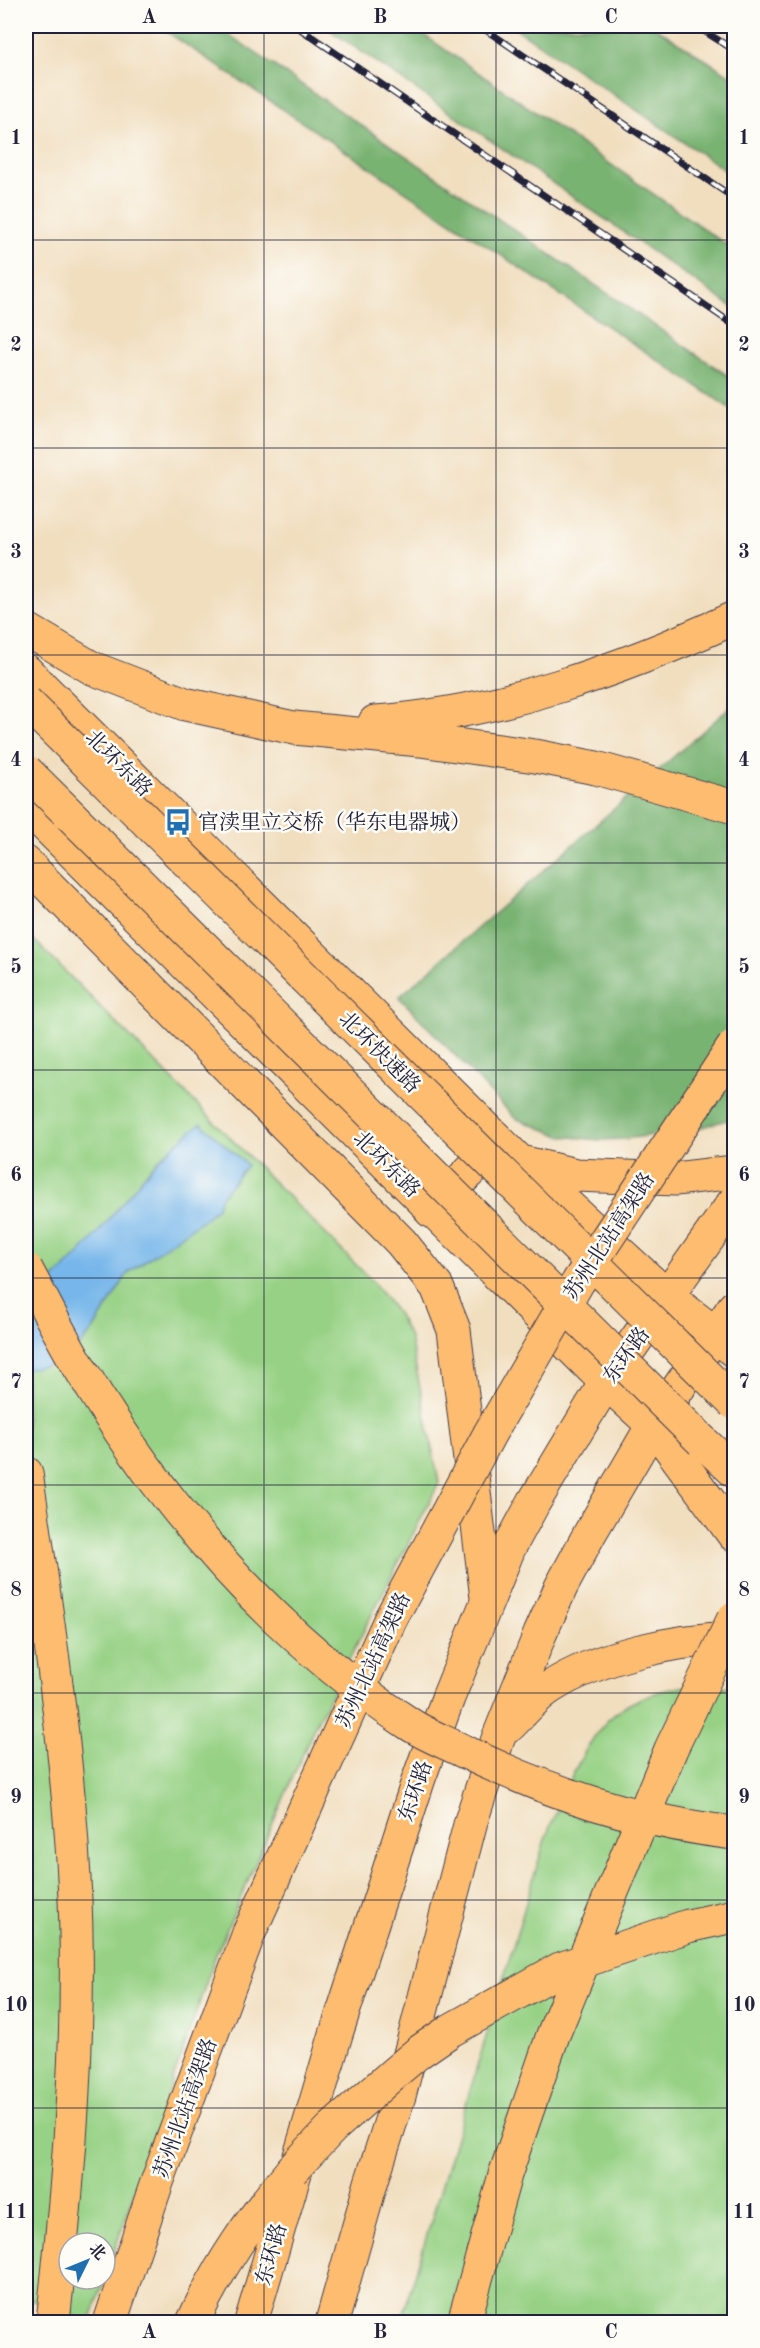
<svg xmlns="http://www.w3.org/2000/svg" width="760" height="2348" font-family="'Old Standard TT','Noto Serif SC',serif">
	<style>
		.green { fill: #97d185; stroke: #5c7a60; stroke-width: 1.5 }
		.forest { fill: #79b372; stroke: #4e6a56; stroke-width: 1.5 }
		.water { fill: #76b6ea; stroke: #4c6c92; stroke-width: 1.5 }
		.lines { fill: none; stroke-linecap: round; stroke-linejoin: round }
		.primary-casing { stroke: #413e4f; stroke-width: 35 }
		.highway-casing { stroke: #413e4f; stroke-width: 35 }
		.primary { stroke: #fdbc70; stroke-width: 33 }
		.highway { stroke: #fdbc70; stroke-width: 33 }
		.rail-casing { stroke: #22223b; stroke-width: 7 }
		.rail { stroke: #fdfcf7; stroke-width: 4.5; stroke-dasharray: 14; stroke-linecap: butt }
		.highway-bridge-casing { stroke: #413e4f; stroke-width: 35; stroke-linecap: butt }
		.highway-bridge { stroke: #fdbc70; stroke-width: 33 }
		.grid { fill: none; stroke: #22223b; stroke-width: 1.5; stroke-opacity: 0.55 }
		.labels { text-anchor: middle; stroke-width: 5; stroke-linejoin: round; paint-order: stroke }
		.street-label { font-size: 21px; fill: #22223b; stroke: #fdfcf7 }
		.poi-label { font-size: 21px; fill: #22223b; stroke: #fdfcf7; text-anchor: start }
		.neatline { fill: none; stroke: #22223b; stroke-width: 2 }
		.grid-label { font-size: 20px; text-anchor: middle; font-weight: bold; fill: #22223b }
	</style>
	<rect width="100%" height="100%" fill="#fdfcf7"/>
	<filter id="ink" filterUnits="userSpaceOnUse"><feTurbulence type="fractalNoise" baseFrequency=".0167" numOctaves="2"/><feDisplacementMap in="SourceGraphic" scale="12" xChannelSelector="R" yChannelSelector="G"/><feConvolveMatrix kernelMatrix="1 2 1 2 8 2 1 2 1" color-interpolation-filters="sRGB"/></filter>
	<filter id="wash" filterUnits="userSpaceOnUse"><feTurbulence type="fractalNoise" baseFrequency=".008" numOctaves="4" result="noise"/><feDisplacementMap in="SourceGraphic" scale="24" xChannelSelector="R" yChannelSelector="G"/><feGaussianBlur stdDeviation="1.35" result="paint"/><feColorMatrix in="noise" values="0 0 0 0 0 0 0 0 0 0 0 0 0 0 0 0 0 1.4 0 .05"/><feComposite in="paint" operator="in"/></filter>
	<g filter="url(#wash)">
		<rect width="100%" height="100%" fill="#f1debf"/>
		<!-- green -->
		<path class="green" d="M 26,932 L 372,1281 L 397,1313 L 410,1338 L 439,1483 L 314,1728 L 215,1957 L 105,2278 L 105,2243 L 69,2243 L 69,2279 L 105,2279 L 90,2322 L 26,2297 Z
			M 706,1684 L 734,1688 L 734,2322 L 401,2322 L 546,1836 C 563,1799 580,1748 609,1719 C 634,1695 673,1686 706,1684 Z"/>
		<!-- forest -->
		<path class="forest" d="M 158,26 L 216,26 L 734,380 L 734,411 Z
			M 324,26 L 411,26 L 734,250 L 734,308 Z
			M 512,26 L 653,26 L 734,78 L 734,176 Z
			M 734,704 L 734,1118 L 695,1129 L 625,1139 L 599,1140 L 561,1136 L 515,1118 L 399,997 Z"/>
		<!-- water -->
		<path class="water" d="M 201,1123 L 247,1165 L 221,1197 L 217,1207 L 207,1217 L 128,1273 L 93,1330 L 77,1349 L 46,1366 L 26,1369 L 26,1300 C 77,1266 110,1216 149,1170 C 164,1152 183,1138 201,1123 Z"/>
	</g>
	<g filter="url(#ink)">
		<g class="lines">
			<defs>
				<path id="primary" d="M 26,671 L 520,1162 L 668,1297 L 716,1334 L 734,1351
					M 26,806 L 606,1382 L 653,1425 L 734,1535
					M 26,863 L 401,1242 L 437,1287 L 454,1330 L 487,1598
					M 521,1162 L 576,1175 L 675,1179 L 734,1172
					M 431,1211 L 499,1141
					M 509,1726 C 522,1713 534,1698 549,1688 C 600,1655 675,1640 734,1638
					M 251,2322 L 336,2034 L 418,1781 L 448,1698 L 509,1548 L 534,1502 L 606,1382 L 734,1202
					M 332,2322 L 371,2183 L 399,2096 L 471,1821 L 498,1739 L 540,1634 L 561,1587 L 590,1533 L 653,1425 L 734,1307"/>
				<path id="highway" d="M 26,629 L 92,668 L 185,704 L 294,728 L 420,740 L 535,756 L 596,768 L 734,807
					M 375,722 C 500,713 621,670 734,618
					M 702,1441 L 734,1471
					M 26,1473 C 46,1607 67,1742 74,1878 C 82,2026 69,2176 53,2322
					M 110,2322 L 156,2185 L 249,1933
					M 193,2322 C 220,2263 251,2220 292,2170"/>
			</defs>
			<!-- primary casing -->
			<use href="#primary" class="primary-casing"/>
			<!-- highway casing -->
			<use href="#highway" class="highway-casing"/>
			<!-- primary -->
			<use href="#primary" class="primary"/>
			<!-- highway -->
			<use href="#highway" class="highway"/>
			<defs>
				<path id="rail" d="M 296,26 L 734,325
					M 480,26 L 734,198
					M 696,26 L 734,50"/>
			</defs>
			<!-- rail casing -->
			<use href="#rail" class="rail-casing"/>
			<!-- rail -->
			<use href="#rail" class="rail"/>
			<defs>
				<path id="highway-bridge" d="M 26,702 L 734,1403
					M 26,771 L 702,1441
					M 26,1269 C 45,1304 62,1340 83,1373 C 165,1509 274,1636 408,1723 C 424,1734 445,1742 463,1751 C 549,1793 639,1822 734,1833
					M 249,1933 L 390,1620 L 490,1433 L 578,1282 L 734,1046
					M 292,2170 L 332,2128 L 393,2074 L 419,2052 L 451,2030 L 560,1969 L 688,1926 L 734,1916
					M 464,2322 L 505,2175 L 553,2035 L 671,1749 L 734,1618"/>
			</defs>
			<!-- highway-bridge casing -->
			<use href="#highway-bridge" class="highway-bridge-casing"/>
			<!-- highway-bridge -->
			<use href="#highway-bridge" class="highway-bridge"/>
		</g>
	</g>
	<!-- grid -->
	<path class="grid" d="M 264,26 L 264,2322M 496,26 L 496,2322M 26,240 L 734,240M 26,448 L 734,448M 26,655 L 734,655M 26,863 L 734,863M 26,1070 L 734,1070M 26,1278 L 734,1278M 26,1485 L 734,1485M 26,1693 L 734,1693M 26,1900 L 734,1900M 26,2108 L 734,2108"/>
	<!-- icons -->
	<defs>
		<symbol id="bus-bare" viewBox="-9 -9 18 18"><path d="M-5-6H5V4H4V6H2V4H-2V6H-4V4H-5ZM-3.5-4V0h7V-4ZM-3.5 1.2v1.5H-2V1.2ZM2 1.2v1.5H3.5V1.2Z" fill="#1f6fb2" stroke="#fdfcf7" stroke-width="2.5" paint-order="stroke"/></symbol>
	</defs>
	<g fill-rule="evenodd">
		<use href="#bus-bare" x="159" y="803" width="38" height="38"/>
	</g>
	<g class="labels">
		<!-- street labels -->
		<g class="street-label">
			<text transform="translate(119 763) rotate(45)" y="7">北环东路</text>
			<text transform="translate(380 1052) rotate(45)" y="7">北环快速路</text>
			<text transform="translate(387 1164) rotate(45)" y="7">北环东路</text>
			<text transform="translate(609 1236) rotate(-57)" y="7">苏州北站高架路</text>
			<text transform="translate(626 1355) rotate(-54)" y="7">东环路</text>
			<text transform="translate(373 1660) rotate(-65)" y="7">苏州北站高架路</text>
			<text transform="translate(415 1791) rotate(-71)" y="7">东环路</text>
			<text transform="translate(185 2108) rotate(-70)" y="7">苏州北站高架路</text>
			<text transform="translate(271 2254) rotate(-74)" y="7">东环路</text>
		</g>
		<!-- poi labels -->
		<g class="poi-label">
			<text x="198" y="829">官渎里立交桥（华东电器城）</text>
		</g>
	</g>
	<!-- margin -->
	<rect width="760" height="2348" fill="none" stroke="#fdfcf7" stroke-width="66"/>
	<!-- north arrow -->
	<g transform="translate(87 2261) rotate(47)"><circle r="28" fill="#fdfcf7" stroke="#a5a5ac" stroke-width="1.5"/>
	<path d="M0-4.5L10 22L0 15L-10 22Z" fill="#1f6fb2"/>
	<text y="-9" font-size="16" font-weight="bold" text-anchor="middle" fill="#22223b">北</text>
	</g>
	<rect x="33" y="33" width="694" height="2282" class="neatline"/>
	<g class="grid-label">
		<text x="149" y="23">A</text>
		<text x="380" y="23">B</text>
		<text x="611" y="23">C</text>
		<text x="16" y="144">1</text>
		<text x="744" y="144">1</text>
		<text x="16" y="351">2</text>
		<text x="744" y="351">2</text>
		<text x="16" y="558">3</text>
		<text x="744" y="558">3</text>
		<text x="16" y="766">4</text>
		<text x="744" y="766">4</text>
		<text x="16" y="973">5</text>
		<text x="744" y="973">5</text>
		<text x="16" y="1181">6</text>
		<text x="744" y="1181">6</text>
		<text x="16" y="1388">7</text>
		<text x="744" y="1388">7</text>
		<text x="16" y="1596">8</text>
		<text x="744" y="1596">8</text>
		<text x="16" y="1803">9</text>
		<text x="744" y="1803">9</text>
		<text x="16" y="2011">10</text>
		<text x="744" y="2011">10</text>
		<text x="16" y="2218">11</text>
		<text x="744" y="2218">11</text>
		<text x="149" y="2338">A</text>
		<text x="380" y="2338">B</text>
		<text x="611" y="2338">C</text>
	</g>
</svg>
